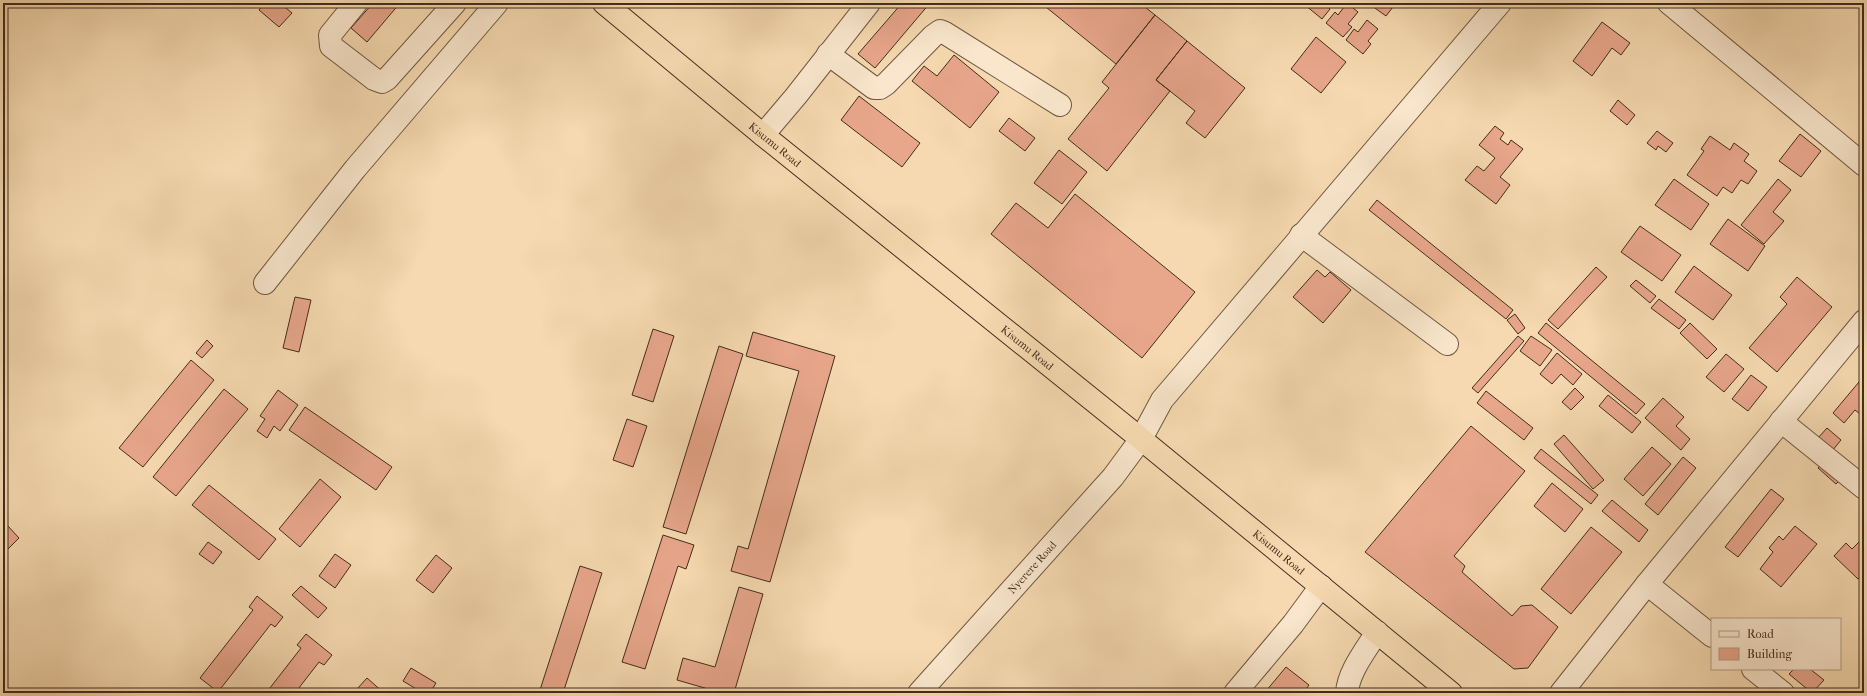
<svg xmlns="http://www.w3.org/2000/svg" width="1867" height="696" font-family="'IM FELL French Canon',serif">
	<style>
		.building { fill: #e8a68b; stroke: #432d1c }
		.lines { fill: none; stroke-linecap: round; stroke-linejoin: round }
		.minor-casing { stroke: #705841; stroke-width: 24 }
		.highway-casing { stroke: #432d1c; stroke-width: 24 }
		.minor { stroke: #f9e6cc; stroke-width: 22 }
		.highway { stroke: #f6d9b0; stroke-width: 22 }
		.labels { text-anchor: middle; stroke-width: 4; stroke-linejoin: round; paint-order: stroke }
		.street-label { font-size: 11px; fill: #432d1c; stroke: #f9e6cc }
	</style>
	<rect width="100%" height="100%" fill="#f6d9b0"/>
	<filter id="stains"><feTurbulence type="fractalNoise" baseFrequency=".005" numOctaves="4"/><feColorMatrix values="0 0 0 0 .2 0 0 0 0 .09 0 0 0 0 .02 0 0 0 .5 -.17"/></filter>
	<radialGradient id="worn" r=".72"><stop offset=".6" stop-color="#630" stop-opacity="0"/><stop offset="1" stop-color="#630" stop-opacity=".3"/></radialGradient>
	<!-- building -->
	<path class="building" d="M 265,3 L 280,3 L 292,13 L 279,27 L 259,10 Z
		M 373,3 L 400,3 L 367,42 L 351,28 Z
		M 902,3 L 930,3 L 875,68 L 858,54 Z
		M 1041,3 L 1140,3 L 1155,15 L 1116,64 Z
		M 1306,3 L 1329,3 L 1327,6 L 1330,9 L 1322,19 L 1305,5 Z
		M 1347,3 L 1358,12 L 1348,24 L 1352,27 L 1343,37 L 1326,23 L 1335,12 L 1338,15 Z
		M 1368,3 L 1396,3 L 1386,16 Z
		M 1155,15 L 1187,41 L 1156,80 L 1170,91 L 1107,171 L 1068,139 L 1109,88 L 1102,82 Z
		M 1367,20 L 1378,29 L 1368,41 L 1371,44 L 1363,54 L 1346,40 L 1354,29 L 1358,32 Z
		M 1602,22 L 1630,43 L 1621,55 L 1612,48 L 1592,76 L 1573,61 Z
		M 1316,37 L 1346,62 L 1321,93 L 1291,69 Z
		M 1187,41 L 1245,88 L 1205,138 L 1186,123 L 1195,111 L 1156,80 Z
		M 954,55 L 999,92 L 970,128 L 912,81 L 924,66 L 937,76 Z
		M 859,96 L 920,143 L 902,167 L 841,120 Z
		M 1618,100 L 1635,115 L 1627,125 L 1610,111 Z
		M 1009,118 L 1035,138 L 1025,151 L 999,131 Z
		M 1495,126 L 1504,133 L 1500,139 L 1508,145 L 1511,140 L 1523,149 L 1500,177 L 1510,185 L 1496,204 L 1465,180 L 1477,166 L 1484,171 L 1495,158 L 1479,145 Z
		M 1657,131 L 1673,143 L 1666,152 L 1658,146 L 1656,150 L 1647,143 Z
		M 1800,134 L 1821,151 L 1801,177 L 1779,161 Z
		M 1710,136 L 1730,150 L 1734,143 L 1749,154 L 1744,161 L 1757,171 L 1748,184 L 1741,180 L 1732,193 L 1723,187 L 1717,196 L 1687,175 L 1704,151 L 1701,149 Z
		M 1059,150 L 1087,172 L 1062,204 L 1034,183 Z
		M 1674,179 L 1709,204 L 1691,230 L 1655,205 Z
		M 1778,179 L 1791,190 L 1773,212 L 1784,221 L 1764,244 L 1741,225 Z
		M 1075,194 L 1195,292 L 1142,358 L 991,234 L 1016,203 L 1048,228 Z
		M 1377,200 L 1513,310 L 1506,319 L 1369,210 Z
		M 1728,219 L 1765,246 L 1748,271 L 1710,244 Z
		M 1640,226 L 1681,255 L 1662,281 L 1621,252 Z
		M 1694,266 L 1732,295 L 1713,320 L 1675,292 Z
		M 1596,267 L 1607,277 L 1558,329 L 1548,320 Z
		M 1317,270 L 1325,277 L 1330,272 L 1351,290 L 1323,323 L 1293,297 Z
		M 1797,277 L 1832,307 L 1777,372 L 1749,348 L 1787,304 L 1780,297 Z
		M 1636,280 L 1656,296 L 1650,303 L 1630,286 Z
		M 295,297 L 311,300 L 299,352 L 283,348 Z
		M 1659,299 L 1686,320 L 1679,329 L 1651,308 Z
		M 1515,314 L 1525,328 L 1518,334 L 1507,320 Z
		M 1546,323 L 1645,404 L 1636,414 L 1538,333 Z
		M 1690,323 L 1717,349 L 1707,359 L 1680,333 Z
		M 653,329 L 674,336 L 653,402 L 632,395 Z
		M 753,332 L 835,356 L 770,582 L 731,571 L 738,546 L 748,549 L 799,371 L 746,356 Z
		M 1518,336 L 1524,341 L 1478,393 L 1472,388 Z
		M 1531,336 L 1552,350 L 1540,366 L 1520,351 Z
		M 207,340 L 213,346 L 202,358 L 196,353 Z
		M 719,346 L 743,354 L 686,534 L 663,527 Z
		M 1557,353 L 1582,374 L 1573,385 L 1561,374 L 1552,384 L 1540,374 Z
		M 1726,354 L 1744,369 L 1724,392 L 1706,377 Z
		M 191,360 L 214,380 L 143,467 L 119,448 Z
		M 1751,375 L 1767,387 L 1748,411 L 1732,399 Z
		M 1864,376 L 1864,417 L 1855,410 L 1844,423 L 1833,413 Z
		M 1575,388 L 1584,397 L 1571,410 L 1562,402 Z
		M 224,389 L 248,409 L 176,496 L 153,477 Z
		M 278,390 L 298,405 L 280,431 L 274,426 L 267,438 L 257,431 L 265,419 L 260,416 Z
		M 1486,391 L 1533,428 L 1524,440 L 1477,403 Z
		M 1608,395 L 1641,422 L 1632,433 L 1599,406 Z
		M 1663,398 L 1684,417 L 1676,426 L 1690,439 L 1681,450 L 1645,418 Z
		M 305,407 L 392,467 L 376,490 L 289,430 Z
		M 627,419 L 647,426 L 633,467 L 613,460 Z
		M 1471,426 L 1525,471 L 1454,556 L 1465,566 L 1462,572 L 1512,616 L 1521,606 L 1532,605 L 1558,627 L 1528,668 L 1514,669 L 1365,552 Z
		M 1827,428 L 1841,440 L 1832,451 L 1818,438 Z
		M 1564,435 L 1604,480 L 1593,489 L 1554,444 Z
		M 1652,447 L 1671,464 L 1643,496 L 1624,479 Z
		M 1541,449 L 1598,495 L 1591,504 L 1534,458 Z
		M 1683,457 L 1696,468 L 1658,515 L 1645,504 Z
		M 1824,462 L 1842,478 L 1836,484 L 1818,468 Z
		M 320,479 L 341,497 L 300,547 L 279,529 Z
		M 1552,483 L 1583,509 L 1565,532 L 1534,506 Z
		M 209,485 L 276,539 L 259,560 L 192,505 Z
		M 1771,489 L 1784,499 L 1738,557 L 1725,547 Z
		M 1612,500 L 1648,530 L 1639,542 L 1602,511 Z
		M 7,525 L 19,538 L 4,553 L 3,529 Z
		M 1795,526 L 1817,544 L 1781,587 L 1760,569 L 1773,552 L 1769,548 L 1779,536 L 1783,540 Z
		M 1591,527 L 1622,552 L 1571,614 L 1541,589 Z
		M 663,535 L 694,545 L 686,569 L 678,566 L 645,669 L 622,662 Z
		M 1860,541 L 1864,545 L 1864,573 L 1858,579 L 1834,556 L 1846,543 L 1852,549 Z
		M 208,542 L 222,552 L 213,564 L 199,554 Z
		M 335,554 L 351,565 L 335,588 L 319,576 Z
		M 436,555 L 452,568 L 433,593 L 416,580 Z
		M 580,566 L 602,573 L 563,693 L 539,693 Z
		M 301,586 L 327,608 L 318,618 L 292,595 Z
		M 739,587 L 763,594 L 734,693 L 722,693 L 677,680 L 683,658 L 715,667 Z
		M 257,596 L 283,617 L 275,627 L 271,624 L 218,692 L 200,678 L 253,610 L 249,607 Z
		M 306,634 L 332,655 L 324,665 L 319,662 L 295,693 L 266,693 L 301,648 L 297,645 Z
		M 1286,667 L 1309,685 L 1303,693 L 1268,693 L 1266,691 Z
		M 411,668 L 436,683 L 430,693 L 423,693 L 403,681 Z
		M 1794,669 L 1810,669 L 1824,680 L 1812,693 L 1789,674 Z
		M 367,678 L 384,693 L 362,693 L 357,689 Z"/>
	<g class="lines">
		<defs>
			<g id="minor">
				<path d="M 356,3 L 330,35 L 331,46 L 374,79 L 382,82 L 387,79 L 455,3"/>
				<path d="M 1669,3 L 1864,165"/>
				<path d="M 828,54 L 874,88 L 880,88 L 886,84 L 933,36 L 940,31 L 945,33 L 1060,105"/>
				<path d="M 763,135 L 796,96 L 869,3"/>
				<path d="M 1301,235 L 1447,344"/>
				<path d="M 265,283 L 355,169 L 497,3"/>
				<path d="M 1781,421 L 1864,488"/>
				<path d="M 1647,584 L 1712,636"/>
				<path d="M 1753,669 L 1783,693"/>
				<path id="s1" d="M 919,693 L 1113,477 L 1141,439 L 1162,400 L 1500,3"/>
				<path d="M 1235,693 L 1293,624 L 1321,586"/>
				<path d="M 1347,693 C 1348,672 1366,650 1377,632"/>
				<path d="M 1561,693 L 1647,584 L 1864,321"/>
			</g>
			<g id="highway">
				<path id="s2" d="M 604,3 L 763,135 L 1141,439 L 1451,693"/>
			</g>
		</defs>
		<!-- minor casing -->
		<use href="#minor" class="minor-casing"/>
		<!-- highway casing -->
		<use href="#highway" class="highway-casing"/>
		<!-- minor -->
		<use href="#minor" class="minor"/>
		<!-- highway -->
		<use href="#highway" class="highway"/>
	</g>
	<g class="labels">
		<!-- street labels -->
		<g class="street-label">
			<text dy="4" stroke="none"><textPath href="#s2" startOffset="222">Kisumu Road</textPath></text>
			<text dy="4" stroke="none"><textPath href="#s2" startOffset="546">Kisumu Road</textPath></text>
			<text dy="4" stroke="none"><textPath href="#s2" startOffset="870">Kisumu Road</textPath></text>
			<text dy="4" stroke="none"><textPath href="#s1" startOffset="169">Nyerere Road</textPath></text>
		</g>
	</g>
	<!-- margin -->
	<rect width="1867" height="696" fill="none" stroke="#f6d9b0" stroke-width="16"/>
	<rect x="4" y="4" width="1859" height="688" fill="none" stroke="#432d1c" stroke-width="2"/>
	<rect x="8" y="8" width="1851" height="680" fill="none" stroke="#432d1c"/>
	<!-- legend -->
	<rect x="1711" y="618" width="130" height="52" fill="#f9e6cc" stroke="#b09c86"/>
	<rect x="1719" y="631" width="20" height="6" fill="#f9e6cc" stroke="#b09c86"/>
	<text x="1747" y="638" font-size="12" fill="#432d1c">Road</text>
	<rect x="1719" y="648" width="20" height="12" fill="#e8a68b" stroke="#b09c86"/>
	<text x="1747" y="658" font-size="12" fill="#432d1c">Building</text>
	<rect width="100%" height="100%" filter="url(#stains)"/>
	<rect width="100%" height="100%" fill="url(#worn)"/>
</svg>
